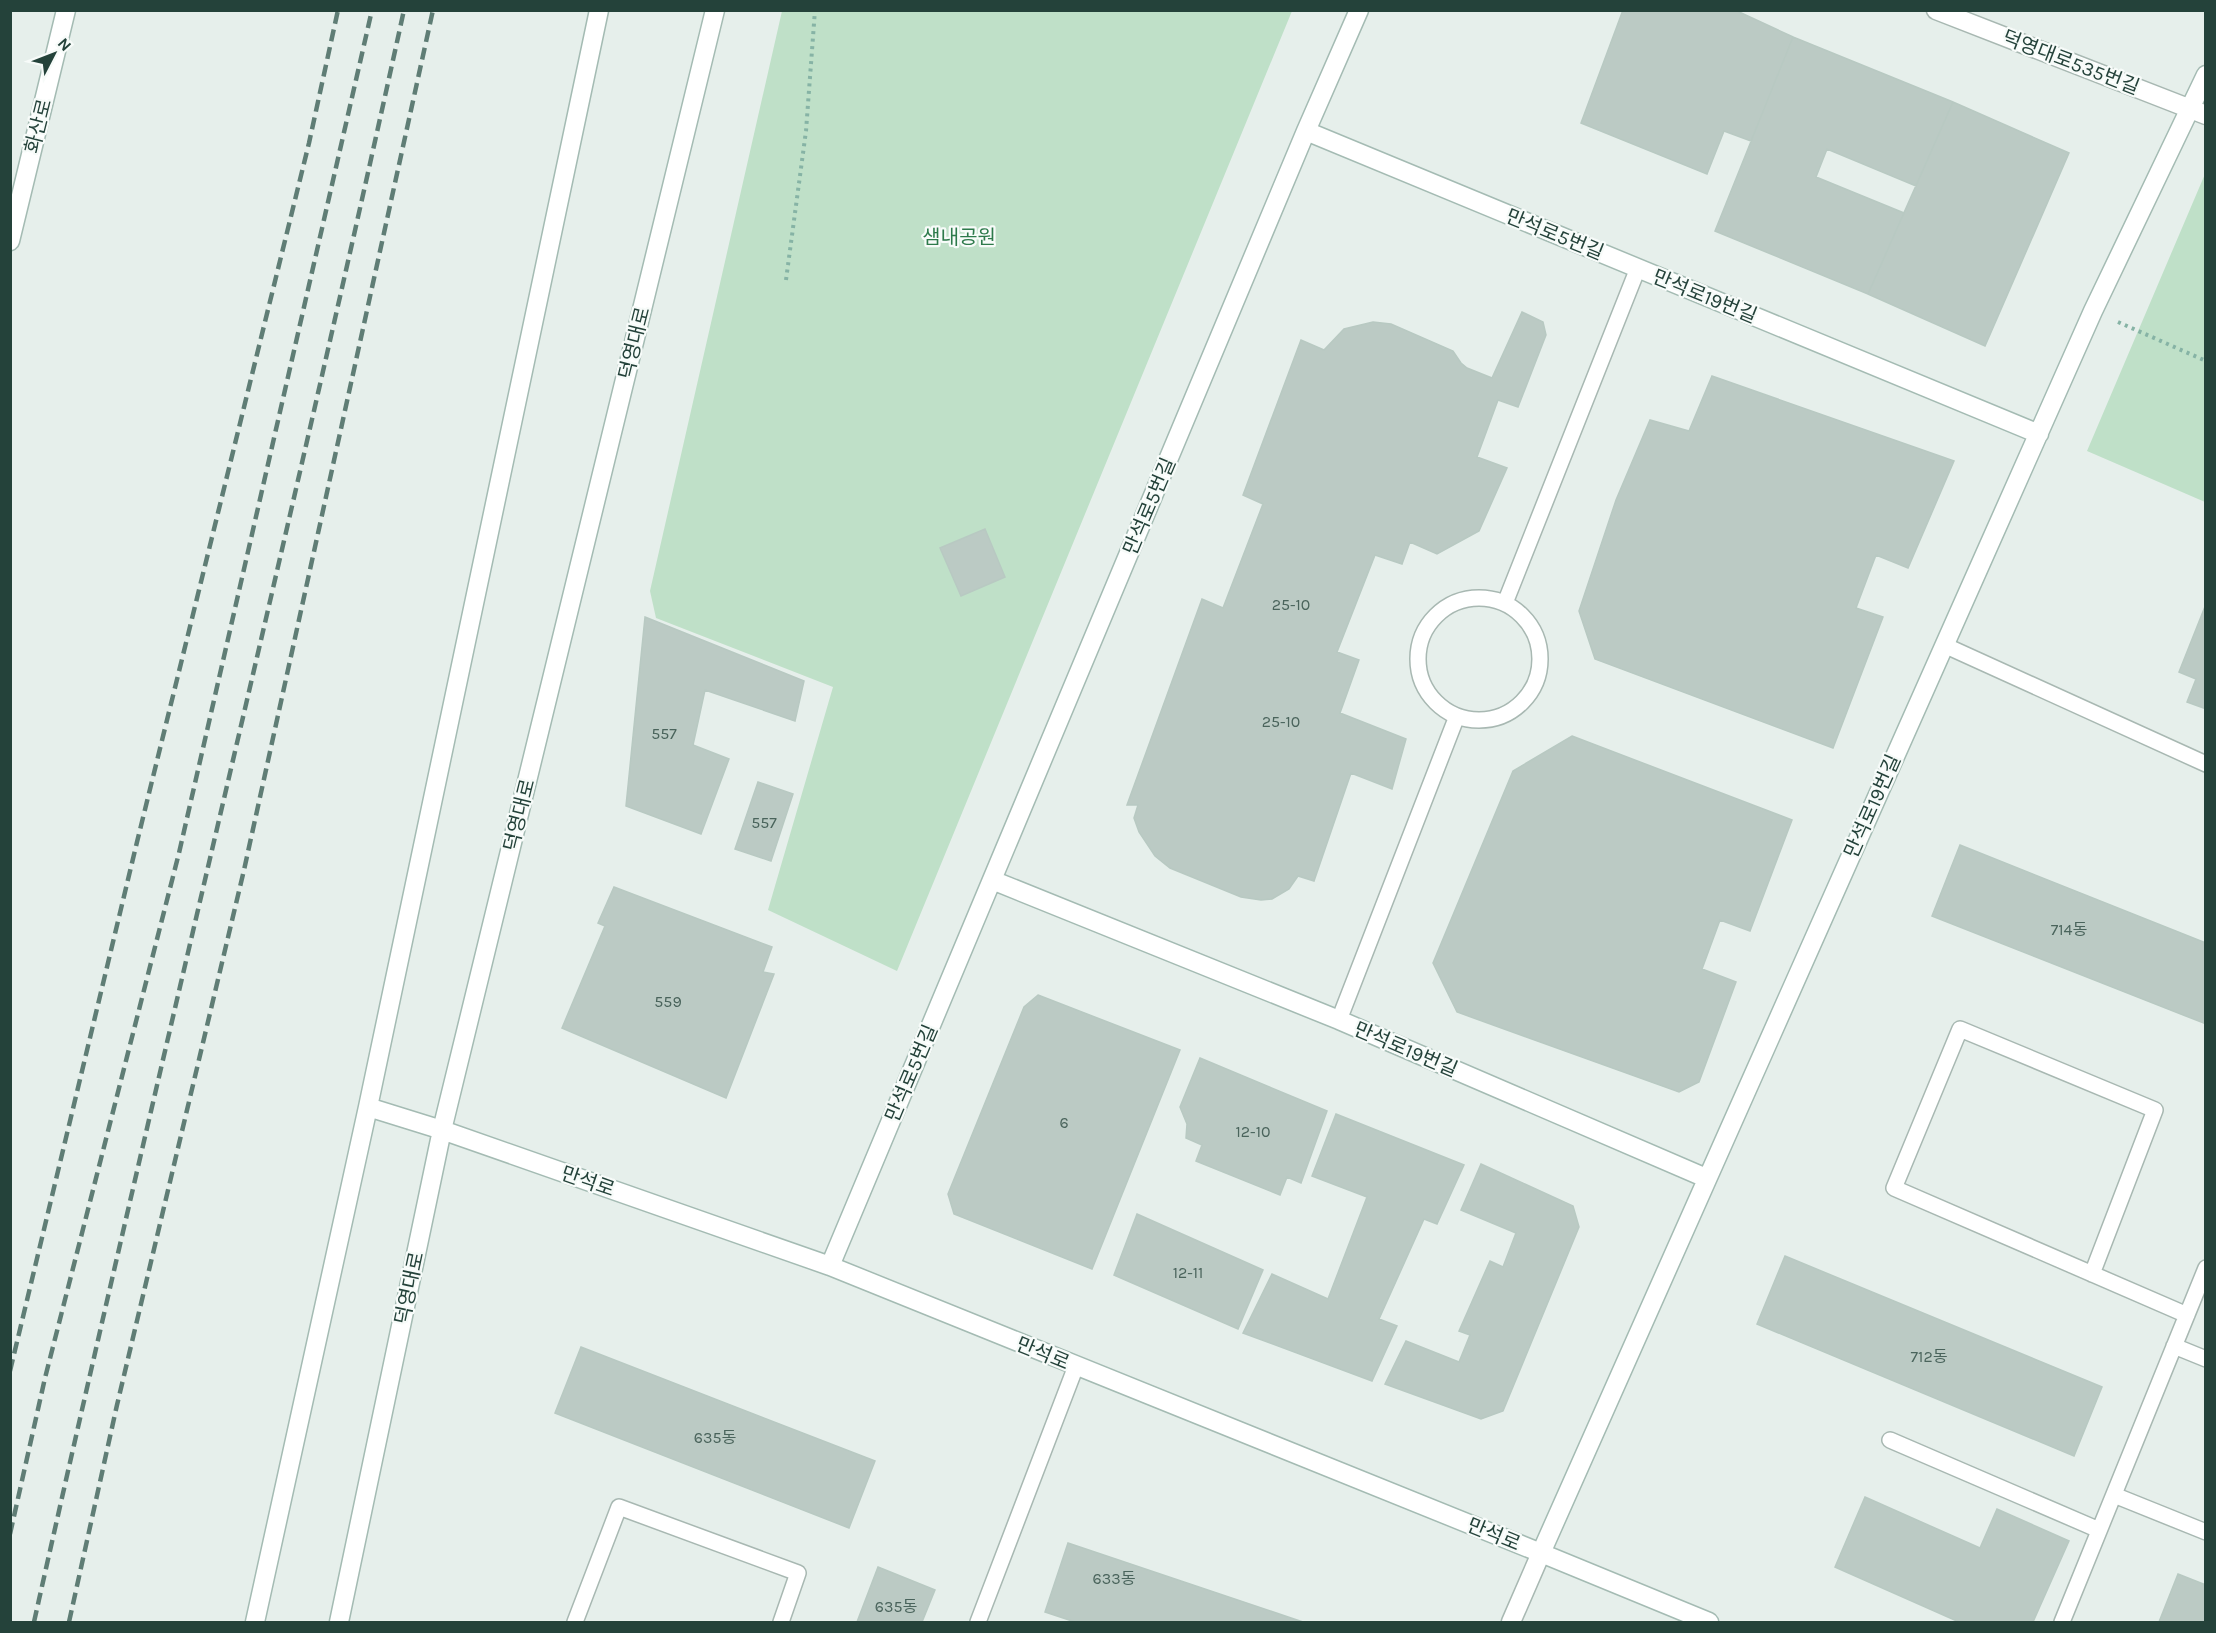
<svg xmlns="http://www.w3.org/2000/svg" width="2216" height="1633" font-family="Karla,'Noto Sans KR',sans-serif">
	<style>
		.green { fill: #bfe0c8 }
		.building { fill: #bbcac4; stroke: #b8c9c2; stroke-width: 1.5 }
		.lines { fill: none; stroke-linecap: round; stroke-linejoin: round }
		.lane-casing { stroke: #a8b8b2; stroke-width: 18 }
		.street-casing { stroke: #a8b8b2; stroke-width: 21 }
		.secondary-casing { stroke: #a4bbb3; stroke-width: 21 }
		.path { stroke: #86b3a5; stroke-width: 4; stroke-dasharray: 3 4.5; stroke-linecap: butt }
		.lane { stroke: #fff; stroke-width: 15 }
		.street { stroke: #fff; stroke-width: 18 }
		.secondary { stroke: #fff; stroke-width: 18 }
		.rail { stroke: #5f7d75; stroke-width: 4.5; stroke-dasharray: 12 6; stroke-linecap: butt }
		.labels { text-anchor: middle; stroke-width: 4.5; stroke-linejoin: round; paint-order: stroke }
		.number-label { font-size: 16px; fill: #4a645c }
		.street-label { font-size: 20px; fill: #24423a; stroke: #f7fbf9 }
		.park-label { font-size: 20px; fill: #2d7a4b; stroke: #f7fbf9 }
	</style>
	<rect width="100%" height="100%" fill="#e6efeb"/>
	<!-- green -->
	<path class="green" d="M 782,11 L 1292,11 L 897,971 L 768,910 L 833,687 L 656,618 L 650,591 Z
		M 2205,174 L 2205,502 L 2087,451 Z"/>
	<!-- building -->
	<path class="building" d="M 1623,10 L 1735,10 L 1793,37 L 1751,141 L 1724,131 L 1707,174 L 1581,123 Z
		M 1793,37 L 1953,102 L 1916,186 L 1827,149 L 1816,177 L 1904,213 L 1868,294 L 1715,231 Z
		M 1953,102 L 2069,153 L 1985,346 L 1868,294 Z
		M 1522,312 L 1543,322 L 1546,335 L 1518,407 L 1498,400 L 1477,457 L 1507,468 L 1479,531 L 1437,554 L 1410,542 L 1402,564 L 1375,555 L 1337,652 L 1359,660 L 1340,713 L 1406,739 L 1392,789 L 1351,773 L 1314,881 L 1298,876 L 1289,889 L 1272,899 L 1261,900 L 1241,897 L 1170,868 L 1155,856 L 1139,832 L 1134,818 L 1138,805 L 1127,805 L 1202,599 L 1223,608 L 1263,504 L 1243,495 L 1301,340 L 1324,350 L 1344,329 L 1373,322 L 1391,324 L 1453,351 L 1461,363 L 1467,368 L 1492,378 Z
		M 1712,376 L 1954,461 L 1908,568 L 1876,555 L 1856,608 L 1883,617 L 1833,748 L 1595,659 L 1579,611 L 1616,500 L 1650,420 L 1689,431 Z
		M 985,529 L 1005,577 L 961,596 L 940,548 Z
		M 2206,604 L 2206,709 L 2187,702 L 2196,679 L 2179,672 Z
		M 645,617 L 804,681 L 795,721 L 705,690 L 693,745 L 729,759 L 701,834 L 626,806 Z
		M 1572,736 L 1792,820 L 1750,931 L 1720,920 L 1702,969 L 1736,982 L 1699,1082 L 1679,1092 L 1457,1012 L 1433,963 L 1513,771 Z
		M 758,782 L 793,794 L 771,861 L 735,849 Z
		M 1960,845 L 2206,943 L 2206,1024 L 1932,916 Z
		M 614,887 L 772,947 L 763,972 L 774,974 L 726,1098 L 562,1028 L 605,926 L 598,923 Z
		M 1038,995 L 1180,1050 L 1092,1269 L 954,1214 L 948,1194 L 1024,1007 Z
		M 1200,1058 L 1327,1111 L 1301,1183 L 1287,1177 L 1280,1195 L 1196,1161 L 1202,1145 L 1186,1138 L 1187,1124 L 1180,1107 Z
		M 1336,1114 L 1464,1165 L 1437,1224 L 1424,1219 L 1379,1319 L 1397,1326 L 1372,1381 L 1243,1333 L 1272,1274 L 1328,1299 L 1367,1197 L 1312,1176 Z
		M 1481,1164 L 1573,1206 L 1579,1227 L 1503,1411 L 1481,1419 L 1385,1384 L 1406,1341 L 1459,1362 L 1470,1335 L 1459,1331 L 1490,1261 L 1503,1267 L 1516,1233 L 1461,1210 Z
		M 1137,1214 L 1263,1270 L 1238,1329 L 1114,1275 Z
		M 1785,1256 L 2102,1387 L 2074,1456 L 1757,1324 Z
		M 581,1347 L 875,1461 L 849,1528 L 555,1413 Z
		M 1865,1497 L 1980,1548 L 1997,1509 L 2069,1541 L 2033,1622 L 1959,1622 L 1835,1567 Z
		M 1068,1543 L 1303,1622 L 1075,1622 L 1045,1612 Z
		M 878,1567 L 935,1590 L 922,1622 L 857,1622 Z
		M 2178,1574 L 2206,1585 L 2206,1622 L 2159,1622 Z"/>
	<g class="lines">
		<defs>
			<path id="lane" d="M1418 659a61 61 0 1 1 122 0a61 61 0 1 1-122 0Z
				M 1505,603 L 1638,268
				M 1944,645 L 2206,764
				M 1339,1020 L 1457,716
				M 2092,1274 L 2155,1110 L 1960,1029 L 1894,1188 L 2187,1315
				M 2174,1346 L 2206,1359
				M 1890,1440 L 2099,1530
				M 2114,1495 L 2206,1532
				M 575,1622 L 619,1507 L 798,1573 L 781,1622
				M 978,1622 L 1076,1366
				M 2062,1622 L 2206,1268"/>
			<path id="street" d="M 1936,10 L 2206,115
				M 1511,1622 L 1541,1553"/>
			<path id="secondary" d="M 1306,131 L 2039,434
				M 10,241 L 66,10
				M 992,880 L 1339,1020 L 1706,1178
				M 368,1107 L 442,1130 L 830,1266 L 1541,1553 L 1709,1622
				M 830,1266 L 1306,131 L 1359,10
				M 1541,1553 L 2093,311 L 2206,75
				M 255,1622 L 368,1107 L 599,10
				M 339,1622 L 442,1130 L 715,10"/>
		</defs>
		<!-- lane casing -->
		<use href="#lane" class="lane-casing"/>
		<!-- street casing -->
		<use href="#street" class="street-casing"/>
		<!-- secondary casing -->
		<use href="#secondary" class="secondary-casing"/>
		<!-- path -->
		<path class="path" d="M 786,280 L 806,131 L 815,10
			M 2118,322 L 2206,361"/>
		<!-- lane -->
		<use href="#lane" class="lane"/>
		<!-- street -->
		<use href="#street" class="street"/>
		<!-- secondary -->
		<use href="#secondary" class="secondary"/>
		<!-- rail -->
		<path class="rail" d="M 10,1371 L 137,842 L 309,143 L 338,10
			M 10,1534 L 45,1378 L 179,853 L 372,10
			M 34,1622 C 154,1085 286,549 404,10
			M 69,1622 L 117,1405 L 244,870 L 433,10"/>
	</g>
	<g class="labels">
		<!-- number labels -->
		<g class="number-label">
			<text x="1291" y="610">25-10</text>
			<text x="1281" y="727">25-10</text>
			<text x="664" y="739">557</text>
			<text x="764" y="828">557</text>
			<text x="2069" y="935">714동</text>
			<text x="668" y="1007">559</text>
			<text x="1064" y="1128">6</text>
			<text x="1253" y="1137">12-10</text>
			<text x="1188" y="1278">12-11</text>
			<text x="1929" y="1362">712동</text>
			<text x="715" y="1443">635동</text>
			<text x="1114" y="1584">633동</text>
			<text x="896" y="1612">635동</text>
		</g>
		<!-- street labels -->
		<g class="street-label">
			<text transform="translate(2071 62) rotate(21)" y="7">덕영대로535번길</text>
			<text transform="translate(38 126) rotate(-76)" y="7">화산로</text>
			<text transform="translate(1555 234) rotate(22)" y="7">만석로5번길</text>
			<text transform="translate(1705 296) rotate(22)" y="7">만석로19번길</text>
			<text transform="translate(634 343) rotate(-76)" y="7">덕영대로</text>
			<text transform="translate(1149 506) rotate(-67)" y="7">만석로5번길</text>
			<text transform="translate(1872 806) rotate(-66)" y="7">만석로19번길</text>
			<text transform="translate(519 815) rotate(-76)" y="7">덕영대로</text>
			<text transform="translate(1406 1049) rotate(23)" y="7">만석로19번길</text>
			<text transform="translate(911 1073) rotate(-67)" y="7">만석로5번길</text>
			<text transform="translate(588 1181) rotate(19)" y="7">만석로</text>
			<text transform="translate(409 1288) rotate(-78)" y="7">덕영대로</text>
			<text transform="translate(1043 1353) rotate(22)" y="7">만석로</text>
			<text transform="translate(1494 1534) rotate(22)" y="7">만석로</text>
		</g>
		<!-- park labels -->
		<g class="park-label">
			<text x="959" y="244">샘내공원</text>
		</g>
	</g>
	<!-- border -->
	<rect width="2216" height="1633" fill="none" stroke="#24423a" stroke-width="24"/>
	<!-- north arrow -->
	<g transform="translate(54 54) rotate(48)" stroke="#f7fbf9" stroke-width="4.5" paint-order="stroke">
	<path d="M0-4.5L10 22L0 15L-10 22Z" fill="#24423a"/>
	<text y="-9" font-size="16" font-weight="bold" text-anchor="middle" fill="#24423a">N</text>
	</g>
</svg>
